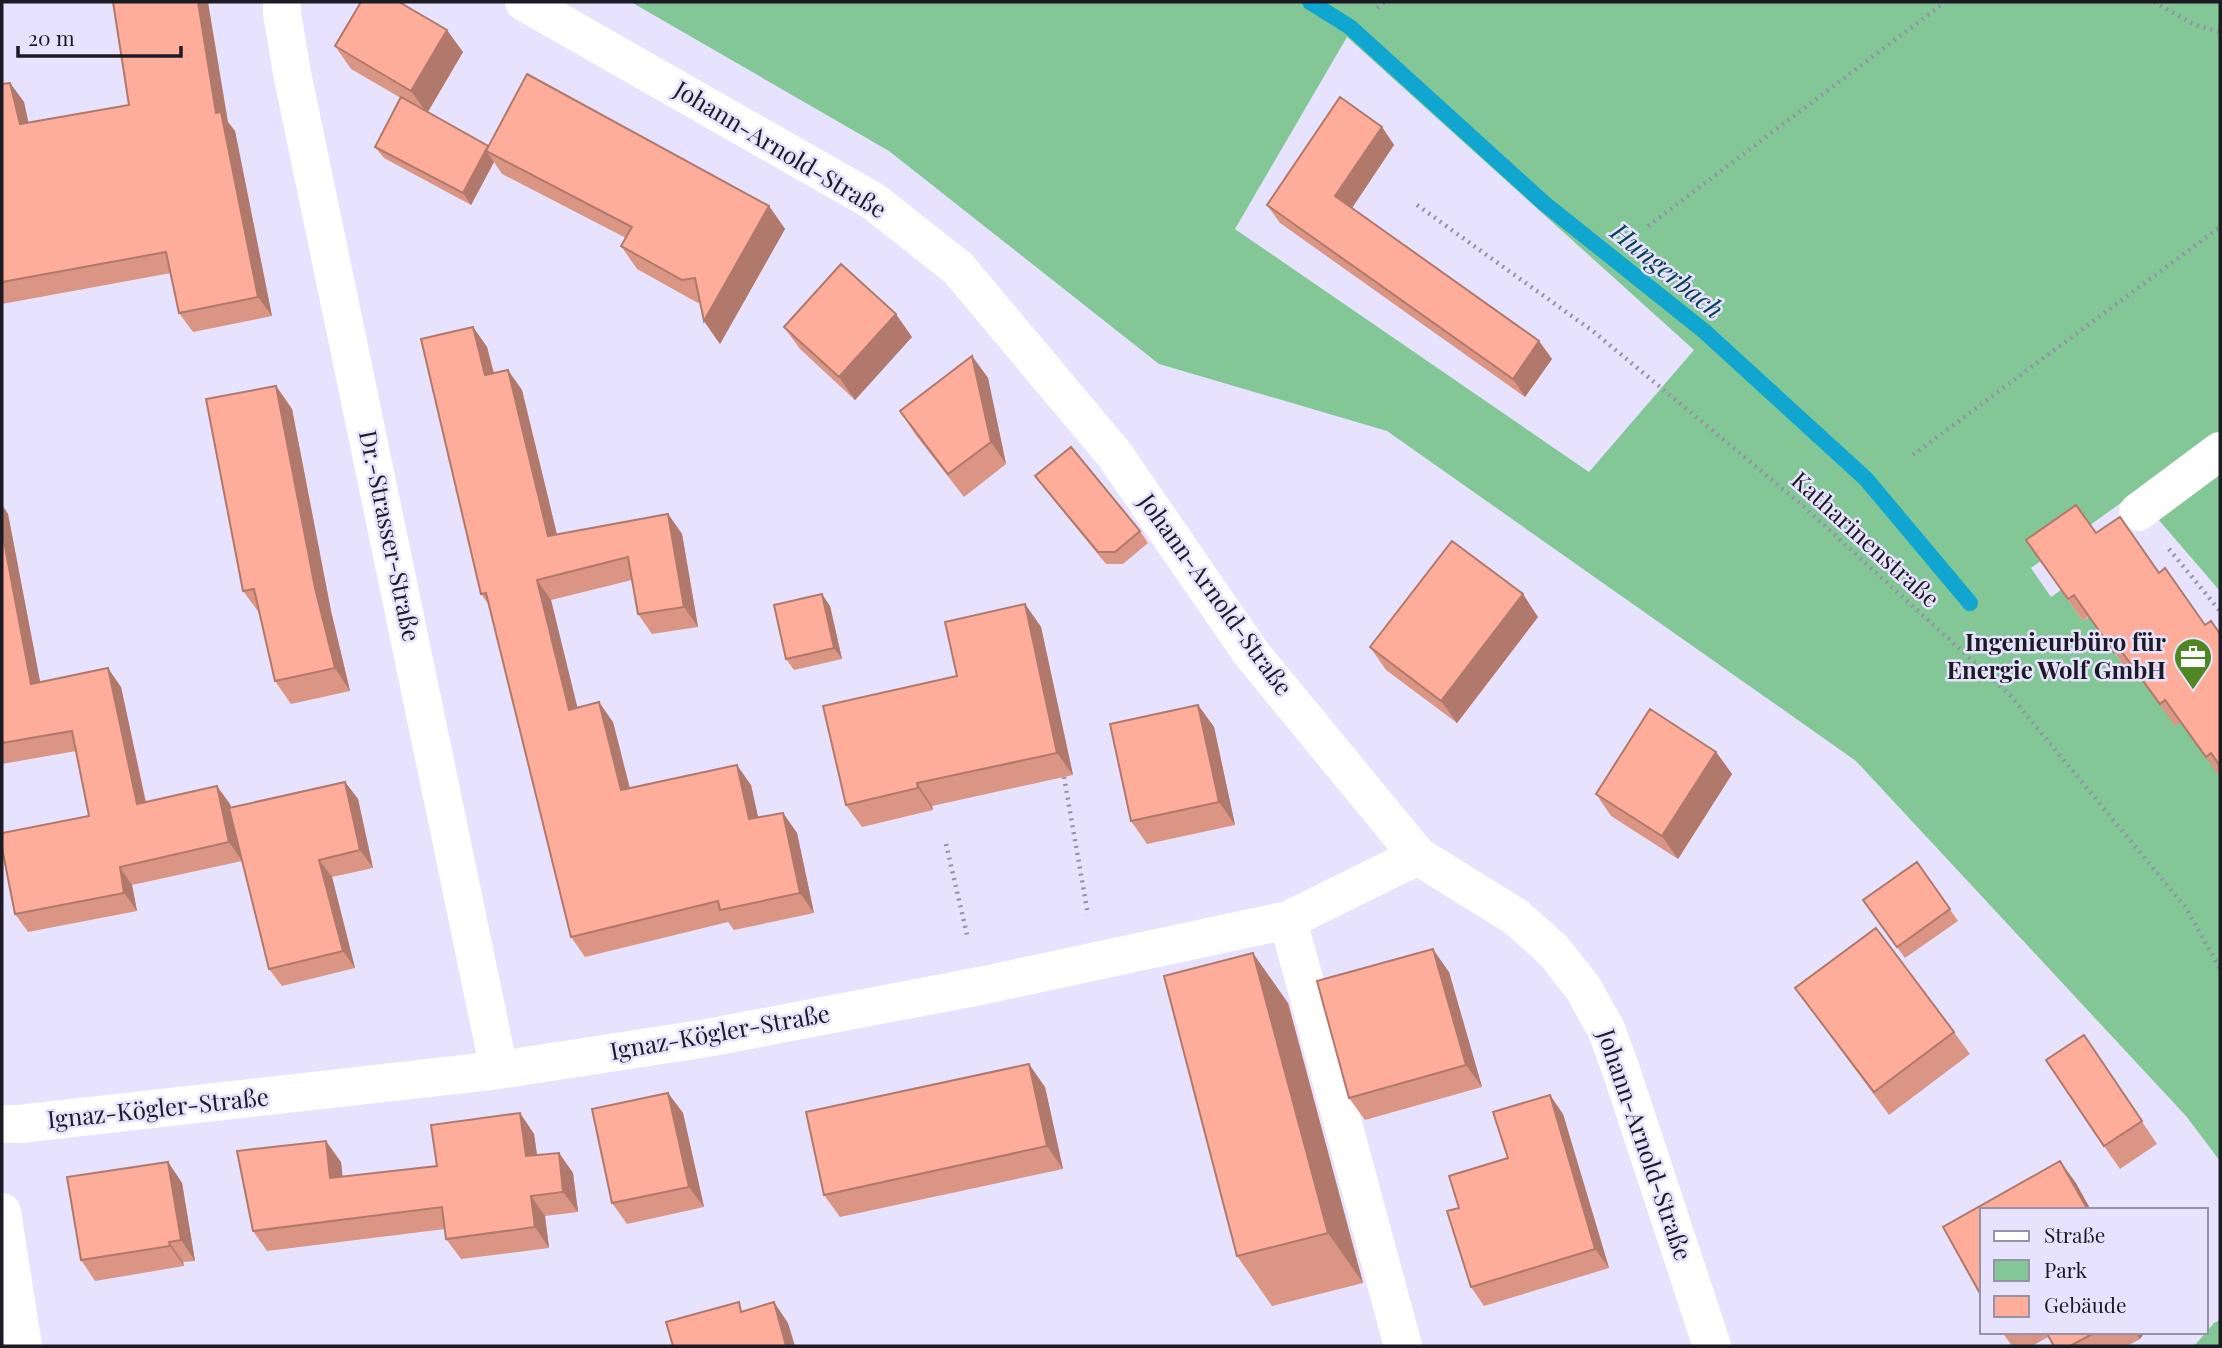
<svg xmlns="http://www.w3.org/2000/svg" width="2222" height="1348" font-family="'Playfair Display',serif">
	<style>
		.green { fill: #84c797; fill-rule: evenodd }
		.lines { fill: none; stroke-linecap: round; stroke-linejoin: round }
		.stream { stroke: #11a6cf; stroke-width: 16 }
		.path { stroke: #9592a7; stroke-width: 4.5; stroke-dasharray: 2 5; stroke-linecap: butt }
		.minor { stroke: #fff; stroke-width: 38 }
		.wall { fill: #da9584 }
		.shaded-wall { fill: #b1796b }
		.building { fill: #fdad99; stroke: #b1796b; stroke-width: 2 }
		.labels { text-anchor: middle; stroke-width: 5; stroke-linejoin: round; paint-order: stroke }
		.street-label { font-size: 24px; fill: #1c1b24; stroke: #e7e3ff }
		.poi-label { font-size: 24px; font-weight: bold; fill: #1c1b24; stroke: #e7e3ff; text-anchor: end }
		.water-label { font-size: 26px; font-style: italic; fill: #074152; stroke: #e7e3ff }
	</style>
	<rect width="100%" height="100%" fill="#e7e3ff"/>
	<!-- green -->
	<path class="green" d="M 631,2 L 2220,2 L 2220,431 L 2031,568 L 2051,597 L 2061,590 L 2083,621 L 2100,609 L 2107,642 L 2129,673 L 2146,662 L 2174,725 L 2191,714 L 2220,777 L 2220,1161 L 2186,1116 L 1856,761 L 1387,431 L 1159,364 L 889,151 ZM 1347,37 L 1694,350 L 1589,472 L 1235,229 Z
		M 2220,471 L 2220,591 L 2157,518 Z
		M 2220,1320 L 2220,1346 L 2194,1346 L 2214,1323 Z"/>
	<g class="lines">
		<!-- stream -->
		<path class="stream" d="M 1310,2 L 1350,27 L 1545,204 L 1704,331 L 1866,479 L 1970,603"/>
		<!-- path -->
		<path class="path" d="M 2154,2 L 2195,25 L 2220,32
			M 1377,8 L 1385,2
			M 1417,205 L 1594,332 L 1802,505 L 2010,695 L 2186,908 L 2220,969
			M 1648,226 L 1945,2
			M 1913,455 L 2220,227
			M 2169,549 L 2220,611
			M 1064,777 L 1088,915
			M 946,844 L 968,939"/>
		<!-- minor -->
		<path class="minor" d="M 282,2 L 282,13 L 292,73 L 499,1070
			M 524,2 L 873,201 L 958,268 L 1114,454 L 1251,653 L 1418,856 L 1516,917 L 1554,951 L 1583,988 L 1606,1029 L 1622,1073 L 1712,1346
			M 2138,512 L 2220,451
			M 1288,920 L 1403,1346
			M 2,1124 L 19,1124 L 499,1070 L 707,1038 L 980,986 L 1288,920 L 1418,856
			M 2,1212 L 23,1346"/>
	</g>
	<!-- wall -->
	<path class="wall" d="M 335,46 L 463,52 L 428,112 L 489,147 L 769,206 L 785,229 L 720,344 L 704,321 L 700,302 L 698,303 L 637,269 L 621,246 L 626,238 L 502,174 L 494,162 L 471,205 L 384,158 L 375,147 L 401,98 L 351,69 Z
		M 10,83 L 24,102 L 28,122 L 228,122 L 235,131 L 272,316 L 193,332 L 179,313 L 171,273 L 2,304 L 2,84 Z
		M 1382,127 L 1394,145 L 1352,208 L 1539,341 L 1552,359 L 1525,397 L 1280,223 L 1267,205 Z
		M 473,327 L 487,347 L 494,373 L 522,390 L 557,534 L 668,514 L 682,534 L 698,627 L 652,634 L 638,614 L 632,580 L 551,600 L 577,708 L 613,722 L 630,788 L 751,785 L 758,818 L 783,813 L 797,833 L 814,913 L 734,930 L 728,922 L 585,957 L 571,937 L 489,605 L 481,594 Z
		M 784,327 L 912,337 L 855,400 L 800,349 Z
		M 972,356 L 988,378 L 1006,464 L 964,497 L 915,434 L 900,411 Z
		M 276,386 L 292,409 L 331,611 L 350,691 L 291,704 L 275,681 L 260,614 L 243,591 Z
		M 1035,476 L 1140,531 L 1148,543 L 1123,564 L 1106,564 L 1043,487 Z
		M 2,505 L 8,514 L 40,682 L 121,687 L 146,802 L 230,804 L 231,808 L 345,782 L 358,799 L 373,868 L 332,877 L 355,968 L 282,986 L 269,969 L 242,861 L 132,885 L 137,911 L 28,932 L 15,914 L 89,816 L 76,751 L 2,764 Z
		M 2096,533 L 2159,573 L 2205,625 L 2220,634 L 2220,777 L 2180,722 L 2175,726 L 2134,670 L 2129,673 L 2089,616 L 2083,621 L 2026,540 Z
		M 1025,604 L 1041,627 L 1073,775 L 932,806 L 933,810 L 862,827 L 846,805 L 957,676 Z
		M 830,606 L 842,659 L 794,670 L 786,659 Z
		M 1538,617 L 1457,723 L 1386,670 L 1370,647 Z
		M 1198,705 L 1214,727 L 1235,825 L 1147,844 L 1131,821 Z
		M 1716,752 L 1732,774 L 1678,859 L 1611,816 L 1596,794 Z
		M 1917,862 L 1958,921 L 1905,958 L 1863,900 Z
		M 1449,972 L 1482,1087 L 1365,1120 L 1349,1098 Z
		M 1795,988 L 1954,1032 L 1970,1054 L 1889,1115 Z
		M 1288,1003 L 1363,1283 L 1272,1306 L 1237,1256 Z
		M 2084,1035 L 2157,1144 L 2120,1169 L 2104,1146 Z
		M 1045,1087 L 1063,1169 L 840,1217 L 824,1195 Z
		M 668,1093 L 683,1113 L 704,1207 L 627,1224 L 612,1203 Z
		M 520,1113 L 534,1134 L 537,1155 L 559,1153 L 573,1173 L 578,1212 L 545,1216 L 549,1248 L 461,1259 L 446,1239 L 445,1229 L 267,1251 L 253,1231 L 341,1162 L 342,1177 L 437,1166 Z
		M 1563,1114 L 1609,1268 L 1484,1306 L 1471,1287 L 1459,1208 L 1508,1158 Z
		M 168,1162 L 182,1183 L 195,1261 L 183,1262 L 184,1266 L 95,1281 L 81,1260 Z
		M 2002,1332 L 2145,1332 L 2140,1339 L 2127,1346 L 2054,1346 L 2048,1337 L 2032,1346 L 2012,1346 Z"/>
	<!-- shaded-wall -->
	<path class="shaded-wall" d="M 198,2 L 208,2 L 228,122 L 235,131 L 272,316 L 258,297 L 216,113 Z
		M 447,30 L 463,52 L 427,113 L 411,91 Z
		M 10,83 L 24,102 L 33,143 L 20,124 Z
		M 1382,127 L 1394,145 L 1348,214 L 1335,196 Z
		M 488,146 L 494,156 L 486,151 L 494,162 L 471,205 L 463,193 Z
		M 769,206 L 785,229 L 720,344 L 704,321 Z
		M 896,314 L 912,337 L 855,400 L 839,377 Z
		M 473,327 L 487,347 L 499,395 L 485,375 Z
		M 1539,341 L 1552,359 L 1525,397 L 1513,379 Z
		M 972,356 L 988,378 L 1006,464 L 991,442 Z
		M 508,370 L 522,390 L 562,556 L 548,536 Z
		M 276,386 L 292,409 L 331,611 L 350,691 L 335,668 L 315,588 Z
		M 2,505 L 8,514 L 44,702 L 31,684 L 2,531 Z
		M 668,514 L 682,534 L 698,627 L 684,607 Z
		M 537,580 L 551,600 L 583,730 L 569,710 Z
		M 822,594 L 830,606 L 842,659 L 834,648 Z
		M 1523,594 L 1538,617 L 1457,723 L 1441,701 Z
		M 1025,604 L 1041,627 L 1073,775 L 1057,753 Z
		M 108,668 L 121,687 L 150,823 L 137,804 Z
		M 599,702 L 613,722 L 635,810 L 621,790 Z
		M 1198,705 L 1214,727 L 1235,825 L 1219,802 Z
		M 1716,752 L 1732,774 L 1678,859 L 1662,836 Z
		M 737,765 L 751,785 L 763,839 L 749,819 Z
		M 345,782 L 358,799 L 373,868 L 360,850 Z
		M 917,783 L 932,806 L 933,810 L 918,788 Z
		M 217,786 L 230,804 L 242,861 L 229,842 Z
		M 783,813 L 797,833 L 814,913 L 800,893 Z
		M 319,860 L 332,877 L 355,968 L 343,951 Z
		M 120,867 L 132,885 L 137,911 L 124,893 Z
		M 1433,949 L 1449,972 L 1482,1087 L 1466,1065 Z
		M 1253,953 L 1288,1003 L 1363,1283 L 1328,1233 Z
		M 1029,1064 L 1045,1087 L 1063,1169 L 1047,1146 Z
		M 668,1093 L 683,1113 L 704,1207 L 689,1187 Z
		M 1550,1095 L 1563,1114 L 1609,1268 L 1595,1249 Z
		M 520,1113 L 534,1134 L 540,1177 L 526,1156 Z
		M 326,1141 L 341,1162 L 345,1199 L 330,1178 Z
		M 559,1153 L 573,1173 L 578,1212 L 563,1192 Z
		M 2060,1161 L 2076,1183 L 2091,1210 L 2088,1210 Z
		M 168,1162 L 182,1183 L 195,1261 L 181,1240 Z
		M 531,1196 L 545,1216 L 549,1248 L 535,1227 Z
		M 169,1242 L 183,1262 L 184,1266 L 170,1246 Z
		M 774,1302 L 788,1323 L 795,1346 L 786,1346 Z
		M 2135,1332 L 2145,1332 L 2140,1339 Z"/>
	<!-- building -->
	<path class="building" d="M 113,2 L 198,2 L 216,113 L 221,112 L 258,297 L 179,313 L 166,252 L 2,282 L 2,84 L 10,83 L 20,124 L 129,105 Z
		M 361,2 L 399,2 L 447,30 L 411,91 L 335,46 Z
		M 527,74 L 769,206 L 704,321 L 695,278 L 682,280 L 621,246 L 632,227 L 486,151 Z
		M 401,97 L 488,146 L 463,193 L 375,147 Z
		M 1340,97 L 1382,127 L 1335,196 L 1539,341 L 1513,379 L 1267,205 Z
		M 841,264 L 896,314 L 839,377 L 784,327 Z
		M 473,327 L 485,375 L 508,370 L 548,536 L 668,514 L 684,607 L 638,614 L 628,557 L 537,580 L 569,710 L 599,702 L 621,790 L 737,765 L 749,819 L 783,813 L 800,893 L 720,910 L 718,901 L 571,937 L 486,593 L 481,594 L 421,339 Z
		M 972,356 L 991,442 L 948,474 L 900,411 Z
		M 276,386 L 315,588 L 335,668 L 275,681 L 254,589 L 243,591 L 206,399 Z
		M 1071,447 L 1140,531 L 1115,552 L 1098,552 L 1035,476 Z
		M 2076,505 L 2096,533 L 2120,517 L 2159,573 L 2165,568 L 2205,625 L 2211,621 L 2220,634 L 2220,766 L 2211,753 L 2206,757 L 2165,700 L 2160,704 L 2119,648 L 2114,652 L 2074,595 L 2068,599 L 2026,540 Z
		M 2,531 L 31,684 L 108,668 L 137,804 L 217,786 L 229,842 L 120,867 L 124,893 L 15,914 L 2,848 L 2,833 L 89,816 L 72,731 L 2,743 Z
		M 1452,541 L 1523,594 L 1441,701 L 1370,647 Z
		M 822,594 L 834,648 L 786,659 L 774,605 Z
		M 1025,604 L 1057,753 L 917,783 L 918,788 L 846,805 L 823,706 L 957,676 L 945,622 Z
		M 1198,705 L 1219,802 L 1131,821 L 1110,724 Z
		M 1650,709 L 1716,752 L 1662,836 L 1596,794 Z
		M 345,782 L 360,850 L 319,860 L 343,951 L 269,969 L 229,808 Z
		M 1917,862 L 1950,909 L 1897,947 L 1863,900 Z
		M 1876,928 L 1954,1032 L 1874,1092 L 1795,988 Z
		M 1433,949 L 1466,1065 L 1349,1098 L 1317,981 Z
		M 1253,953 L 1328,1233 L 1237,1256 L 1164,976 Z
		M 2084,1035 L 2142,1121 L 2104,1146 L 2046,1060 Z
		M 1029,1064 L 1047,1146 L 824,1195 L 806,1112 Z
		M 668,1093 L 689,1187 L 612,1203 L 592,1109 Z
		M 1550,1095 L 1595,1249 L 1471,1287 L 1447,1211 L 1459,1208 L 1449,1176 L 1508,1158 L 1493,1112 Z
		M 520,1113 L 526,1156 L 559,1153 L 563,1192 L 531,1196 L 535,1227 L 446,1239 L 442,1207 L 253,1231 L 237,1151 L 326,1141 L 330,1178 L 437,1166 L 431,1125 Z
		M 2060,1161 L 2088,1210 L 1982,1210 L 1982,1297 L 1943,1227 Z
		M 168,1162 L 181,1240 L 169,1242 L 170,1246 L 81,1260 L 67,1177 Z
		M 739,1302 L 741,1312 L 774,1302 L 786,1346 L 673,1346 L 666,1322 Z
		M 2046,1332 L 2096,1332 L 2070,1346 L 2054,1346 Z"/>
	<!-- icons -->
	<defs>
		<symbol id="office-pin" viewBox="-11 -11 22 30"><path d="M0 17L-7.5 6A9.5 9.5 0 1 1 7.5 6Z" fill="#4f8722" stroke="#e7e3ff"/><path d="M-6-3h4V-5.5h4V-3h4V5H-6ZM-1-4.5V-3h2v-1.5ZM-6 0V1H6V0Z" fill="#fff"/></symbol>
	</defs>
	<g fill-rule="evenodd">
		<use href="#office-pin" x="2171" y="635" width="44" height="60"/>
	</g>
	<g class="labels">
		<!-- street labels -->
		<g class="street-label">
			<text transform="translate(780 150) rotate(31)" y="8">Johann-Arnold-Straße</text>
			<text transform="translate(389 536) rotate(78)" y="8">Dr.-Strasser-Straße</text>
			<text transform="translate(1865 540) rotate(42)" y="8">Katharinenstraße</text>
			<text transform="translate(1215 595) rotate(54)" y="8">Johann-Arnold-Straße</text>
			<text transform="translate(720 1033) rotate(-10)" y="8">Ignaz-Kögler-Straße</text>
			<text transform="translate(158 1109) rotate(-6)" y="8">Ignaz-Kögler-Straße</text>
			<text transform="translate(1644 1145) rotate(71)" y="8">Johann-Arnold-Straße</text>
		</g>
		<!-- poi labels -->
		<g class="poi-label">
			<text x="2166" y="651">Ingenieurbüro für<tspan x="2166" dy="28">Energie Wolf GmbH</tspan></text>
		</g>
		<!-- water labels -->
		<g class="water-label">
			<text transform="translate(1667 271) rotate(39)" y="9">Hungerbach</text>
		</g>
	</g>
	<!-- border -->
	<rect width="2222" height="1348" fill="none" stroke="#1c1b24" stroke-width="7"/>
	<!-- legend -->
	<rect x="1980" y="1208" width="228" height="126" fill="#e7e3ff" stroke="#9693a7" stroke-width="2"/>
	<rect x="1994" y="1231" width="35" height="10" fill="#ffffff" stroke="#9693a7" stroke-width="2"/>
	<text x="2044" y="1243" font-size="21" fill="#1c1b24">Straße</text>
	<rect x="1994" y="1260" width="35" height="21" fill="#84c797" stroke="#9693a7" stroke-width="2"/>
	<text x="2044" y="1278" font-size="21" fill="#1c1b24">Park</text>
	<rect x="1994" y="1296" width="35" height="21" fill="#fdad99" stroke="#9693a7" stroke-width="2"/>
	<text x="2044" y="1313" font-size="21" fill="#1c1b24">Gebäude</text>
	<!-- scale -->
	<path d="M18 46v10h163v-10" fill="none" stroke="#1c1b24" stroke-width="3.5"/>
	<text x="28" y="46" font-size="21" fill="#1c1b24" stroke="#e7e3ff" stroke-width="5" paint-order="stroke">20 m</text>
</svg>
